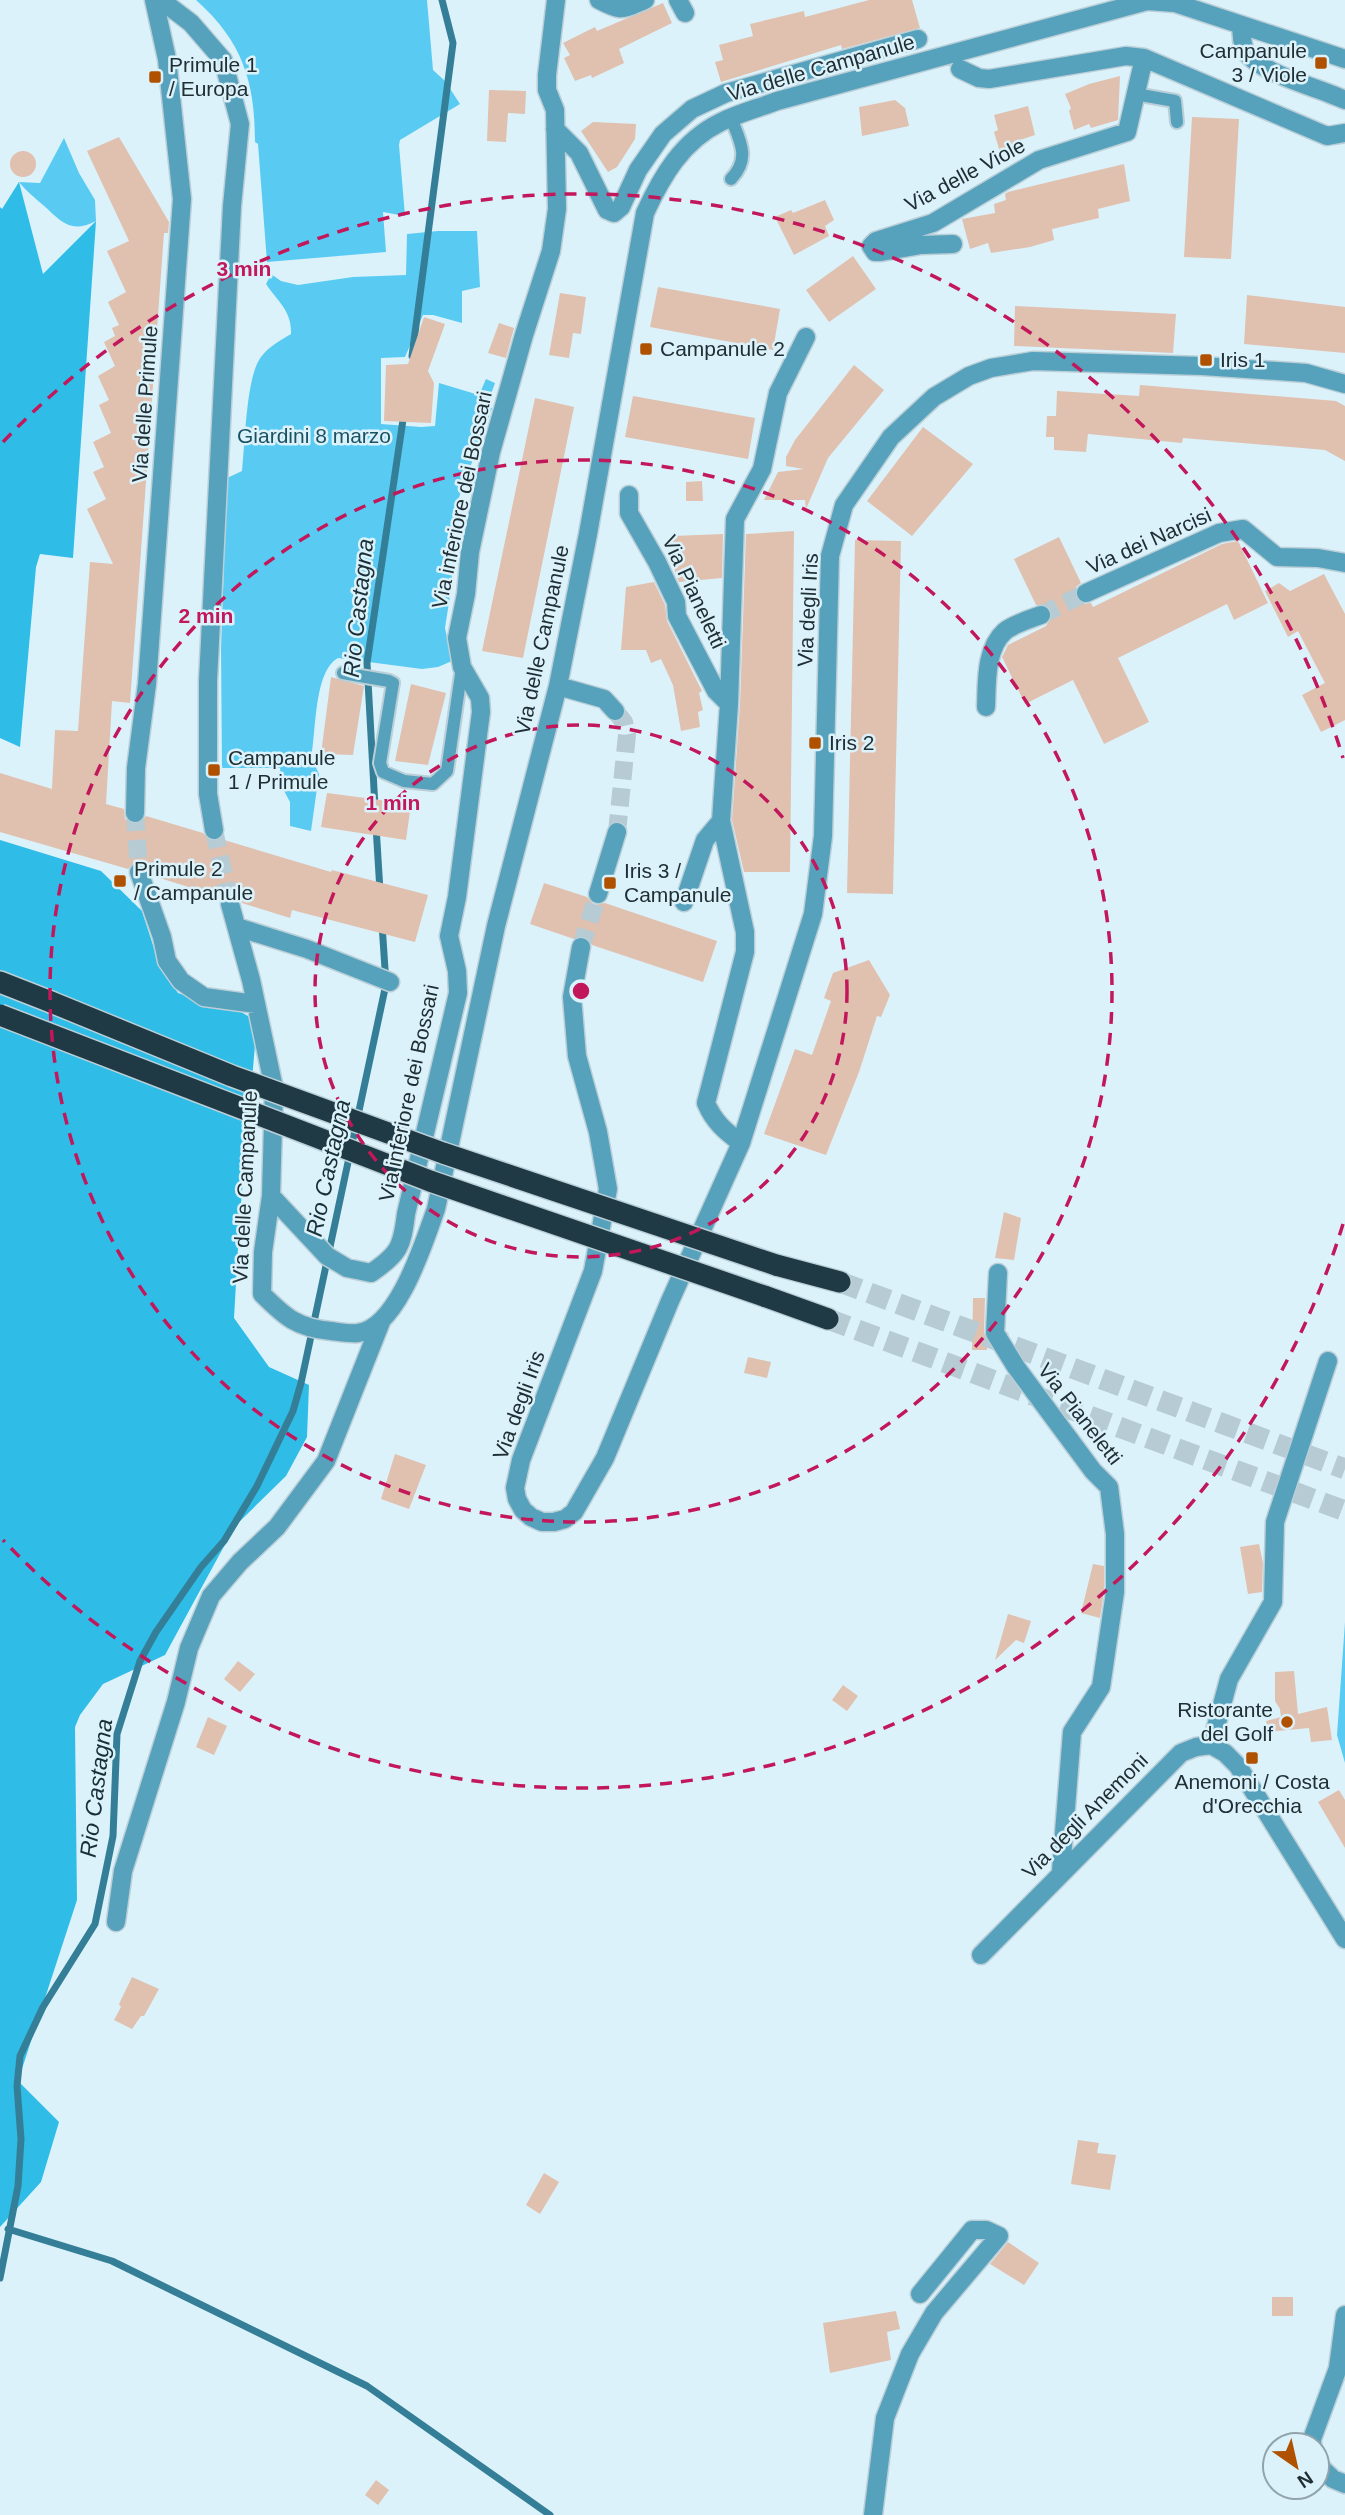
<svg xmlns="http://www.w3.org/2000/svg" width="1345" height="2515" font-family="Arial,sans-serif">
	<style>
		.green { fill: #59cbf2 }
		.forest { fill: #2fbce7 }
		.lines { fill: none; stroke-linecap: round; stroke-linejoin: round }
		.stream { stroke: #347f97; stroke-width: 7 }
		.building { fill: #e0c0af }
		.street-tunnel { stroke: #b6cbd3; stroke-width: 18; stroke-dasharray: 18 9; stroke-linecap: butt }
		.highway-tunnel { stroke: #b6cbd3; stroke-width: 21; stroke-dasharray: 21 10; stroke-linecap: butt }
		.lane-casing { stroke: #bacfd7; stroke-width: 16 }
		.street-casing { stroke: #bacfd7; stroke-width: 21 }
		.highway-casing { stroke: #bacfd7; stroke-width: 24 }
		.lane { stroke: #56a1bc; stroke-width: 12 }
		.street { stroke: #56a1bc; stroke-width: 18 }
		.highway { stroke: #1f3a44; stroke-width: 21 }
		.highway-bridge-casing { stroke: #bacfd7; stroke-width: 24; stroke-linecap: butt }
		.highway-bridge { stroke: #1f3a44; stroke-width: 21 }
		.ring { fill: none; stroke: #c2185b; stroke-width: 3.5; stroke-dasharray: 12 9 }
		.poi-dot { fill: #b05100; stroke: #dcf2fb; stroke-width: 2.5 }
		.labels { text-anchor: middle; stroke-width: 5; stroke-linejoin: round; paint-order: stroke }
		.poi-label { font-size: 21px; fill: #202f34; stroke: #dcf2fb; text-anchor: start }
		.street-label { font-size: 21px; fill: #202f34; stroke: #dcf2fb }
		.park-label { font-size: 21px; fill: #1a5163; stroke: #dcf2fb }
		.water-label { font-size: 23px; font-style: italic; fill: #192f37; stroke: #dcf2fb }
		.centre { fill: #c2185b; stroke: #dcf2fb; stroke-width: 3.5 }
		.ring-label { font-size: 21px; text-anchor: middle; font-weight: bold; fill: #c2185b; stroke: #dcf2fb; stroke-width: 5; stroke-linejoin: round; paint-order: stroke }
	</style>
	<rect width="100%" height="100%" fill="#dcf2fb"/>
	<!-- green -->
	<path class="green" d="M 196,0 L 427,0 L 433,70 L 445,81 L 460,104 L 400,140 L 399,145 L 405,216 L 383,212 L 386,252 L 267,262 L 258,144 L 255,142 C 255,81 242,41 196,0 Z
		M 64,138 L 79,173 L 95,200 L 96,221 C 70,234 62,222 43,205 C 34,197 27,192 19,182 L 40,183 Z
		M 438,231 L 477,231 L 480,287 L 462,291 L 462,323 L 433,315 L 423,315 L 405,357 L 381,358 L 381,424 L 421,427 L 435,426 L 439,383 L 479,395 L 486,379 L 495,383 L 487,405 L 492,408 L 458,500 L 451,534 L 452,583 L 445,628 L 452,661 L 438,667 L 422,669 L 338,658 C 315,670 316,727 312,751 L 312,759 L 319,774 L 311,831 L 290,826 L 290,802 L 282,787 L 280,768 L 222,768 L 221,649 L 227,478 L 242,471 C 245,445 246,376 261,357 C 268,347 281,340 291,334 C 292,311 278,302 266,284 L 271,274 L 281,281 L 298,285 L 353,277 L 406,275 L 407,234 Z
		M 1345,1622 L 1345,1763 L 1337,1735 Z"/>
	<!-- forest -->
	<path class="forest" d="M 19,182 L 43,274 L 96,221 L 73,558 L 40,554 L 36,567 L 20,747 L 0,738 L 0,207 L 2,209 Z
		M 0,840 L 101,871 L 142,911 L 160,967 L 178,993 L 206,1002 L 229,1006 L 239,1011 L 248,1016 L 256,1034 L 240,1214 L 234,1318 L 269,1367 L 309,1385 L 307,1437 L 286,1476 L 235,1526 L 165,1655 L 103,1684 L 80,1715 L 75,1727 L 77,1900 L 18,2081 L 59,2122 L 41,2182 L 0,2227 Z"/>
	<g class="lines">
		<!-- stream -->
		<path class="stream" d="M 412,356 L 453,43 L 442,0
			M 375,807 L 367,663 L 404,413
			M 376,826 L 380,891
			M 8,2229 L 112,2261 L 367,2386 L 550,2515
			M 0,2278 L 18,2186 L 21,2139 L 17,2086 L 20,2056 L 43,2007 L 95,1924 L 113,1836 L 117,1734 L 140,1661 L 156,1632 L 201,1567 L 224,1541 L 257,1486 L 293,1411 L 301,1383 L 386,984 L 382,924"/>
	</g>
	<!-- building -->
	<path class="building" d="M 869,0 L 912,0 L 920,28 L 842,49 L 841,45 L 721,82 L 715,62 L 723,60 L 719,45 L 753,36 L 750,24 L 804,11 L 805,17 Z
		M 663,3 L 672,23 L 619,49 L 624,63 L 592,78 L 591,75 L 575,81 L 564,58 L 570,55 L 563,43 L 595,27 L 597,31 Z
		M 1120,76 L 1118,120 L 1091,128 L 1089,124 L 1074,130 L 1069,111 L 1071,108 L 1065,94 L 1089,84 Z
		M 489,90 L 526,91 L 525,114 L 508,113 L 506,142 L 487,141 Z
		M 895,100 L 905,108 L 909,126 L 862,136 L 859,107 Z
		M 1028,106 L 1035,135 L 1017,141 L 1020,147 L 1000,152 L 994,132 L 998,130 L 994,115 Z
		M 1192,117 L 1239,119 L 1231,259 L 1184,257 Z
		M 593,122 L 636,124 L 635,139 L 617,167 L 608,172 L 581,131 Z
		M 119,137 L 169,222 L 168,233 L 164,233 L 130,703 L 112,701 L 106,804 L 124,809 L 125,819 L 134,824 L 141,823 L 146,816 L 203,833 L 211,841 L 221,839 L 331,872 L 332,870 L 428,895 L 415,942 L 292,910 L 290,918 L 242,903 L 238,896 L 233,893 L 226,893 L 221,897 L 153,876 L 147,864 L 142,861 L 135,862 L 128,869 L 0,832 L 0,773 L 52,789 L 55,730 L 78,731 L 90,562 L 113,564 L 87,509 L 106,499 L 93,472 L 104,467 L 93,442 L 111,433 L 99,405 L 109,400 L 98,376 L 115,366 L 104,342 L 115,336 L 112,328 L 119,325 L 108,302 L 126,292 L 107,251 L 129,241 L 87,151 Z
		M10 164a13 13 0 1 1 26 0a13 13 0 1 1-26 0Z
		M 1124,164 L 1130,201 L 1098,209 L 1099,218 L 1052,229 L 1054,240 L 1030,247 L 991,253 L 988,243 L 970,249 L 962,219 L 995,213 L 994,204 L 1006,200 L 1005,194 L 1008,192 Z
		M 825,200 L 834,220 L 825,226 L 829,236 L 794,255 L 775,217 L 791,210 L 793,213 Z
		M 853,256 L 876,289 L 829,322 L 806,290 Z
		M 658,287 L 780,309 L 773,350 L 650,327 Z
		M 560,293 L 586,297 L 581,334 L 573,333 L 569,358 L 549,355 Z
		M 1247,295 L 1345,307 L 1345,353 L 1244,344 Z
		M 1015,306 L 1176,314 L 1173,353 L 1014,346 Z
		M 424,317 L 445,324 L 428,371 L 434,383 L 431,423 L 384,421 L 386,365 L 408,364 Z
		M 499,323 L 514,328 L 506,358 L 488,353 Z
		M 854,365 L 884,390 L 828,458 L 806,509 L 805,500 L 764,500 L 778,472 L 804,469 L 786,466 L 786,457 L 795,440 Z
		M 1140,385 L 1336,401 L 1345,406 L 1345,461 L 1325,450 L 1183,438 L 1182,443 L 1088,434 L 1086,452 L 1054,450 L 1054,437 L 1046,437 L 1047,416 L 1056,416 L 1057,391 L 1139,396 Z
		M 633,396 L 755,418 L 748,459 L 625,437 Z
		M 535,398 L 574,407 L 523,658 L 482,651 Z
		M 923,427 L 973,464 L 912,536 L 867,501 Z
		M 702,481 L 703,501 L 686,501 L 686,482 Z
		M 794,531 L 790,872 L 744,872 L 732,820 L 740,704 L 746,534 Z
		M 723,534 L 722,578 L 679,582 L 675,573 L 673,536 Z
		M 1059,537 L 1081,583 L 1076,587 L 1075,597 L 1084,604 L 1091,603 L 1093,607 L 1222,544 L 1238,541 L 1268,603 L 1234,620 L 1227,604 L 1118,658 L 1149,722 L 1104,744 L 1073,680 L 1025,704 L 1002,657 L 1008,645 L 1046,626 L 1052,616 L 1048,606 L 1036,605 L 1014,559 Z
		M 855,540 L 901,541 L 893,894 L 847,893 Z
		M 1324,574 L 1345,614 L 1345,720 L 1321,732 L 1302,695 L 1325,683 L 1298,631 L 1288,637 L 1265,591 L 1279,583 L 1290,591 Z
		M 654,582 L 665,605 L 667,621 L 702,691 L 699,693 L 703,710 L 698,712 L 700,727 L 681,731 L 673,685 L 661,659 L 651,663 L 646,650 L 621,650 L 626,587 Z
		M 331,677 L 364,686 L 353,755 L 321,754 Z
		M 411,684 L 446,693 L 428,765 L 395,761 Z
		M 327,793 L 411,804 L 406,840 L 321,827 Z
		M 544,883 L 587,897 L 594,905 L 605,903 L 717,941 L 703,982 L 592,945 L 589,939 L 584,936 L 574,939 L 530,924 Z
		M 869,960 L 890,995 L 881,1017 L 877,1016 L 859,1072 L 826,1155 L 764,1134 L 795,1049 L 812,1055 L 831,1001 L 824,998 L 833,973 Z
		M 1004,1212 L 1021,1218 L 1014,1260 L 995,1258 Z
		M 973,1298 L 985,1298 L 984,1332 L 987,1342 L 987,1350 L 972,1350 Z
		M 748,1357 L 771,1362 L 767,1378 L 744,1373 Z
		M 395,1454 L 426,1465 L 409,1509 L 381,1499 Z
		M 1259,1544 L 1263,1563 L 1262,1592 L 1248,1594 L 1240,1547 Z
		M 1093,1564 L 1104,1566 L 1104,1591 L 1100,1618 L 1081,1613 Z
		M 1008,1614 L 1031,1621 L 1024,1643 L 1016,1640 L 995,1660 Z
		M 238,1661 L 255,1674 L 240,1692 L 224,1679 Z
		M 1294,1671 L 1298,1714 L 1327,1707 L 1332,1740 L 1311,1742 L 1309,1728 L 1268,1732 L 1266,1721 L 1281,1717 L 1280,1709 L 1275,1701 L 1275,1672 Z
		M 843,1685 L 858,1696 L 847,1711 L 832,1700 Z
		M 208,1717 L 227,1726 L 214,1755 L 196,1747 Z
		M 1339,1790 L 1345,1800 L 1345,1848 L 1318,1802 Z
		M 132,1977 L 159,1989 L 144,2016 L 141,2016 L 132,2029 L 114,2020 L 121,2007 L 119,2004 Z
		M 1078,2140 L 1099,2143 L 1097,2153 L 1116,2155 L 1110,2190 L 1071,2184 Z
		M 544,2173 L 559,2182 L 540,2214 L 526,2205 Z
		M 1008,2242 L 1039,2263 L 1024,2285 L 990,2264 Z
		M 1272,2297 L 1293,2297 L 1293,2316 L 1272,2316 Z
		M 896,2311 L 900,2329 L 887,2332 L 891,2360 L 830,2373 L 823,2323 Z
		M 376,2480 L 389,2490 L 378,2505 L 365,2495 Z"/>
	<g class="lines">
		<!-- street-tunnel -->
		<path class="street-tunnel" d="M 1041,615 L 1086,593
			M 615,711 L 624,722 L 627,735 L 617,832
			M 135,813 L 139,872
			M 214,830 L 230,904
			M 581,947 L 598,894"/>
		<!-- highway-tunnel -->
		<path class="highway-tunnel" d="M 840,1282 L 1345,1469
			M 828,1319 L 1345,1511"/>
		<defs>
			<path id="lane" d="M 1135,94 L 1175,101 L 1177,122
				M 731,118 C 740,141 751,158 731,179
				M 343,673 L 389,681 L 393,683 L 380,763 L 383,772 L 404,781 L 433,784 L 447,771 L 462,667"/>
			<path id="street" d="M 161,0 L 191,23 L 223,60 L 240,124 L 232,206 L 208,681 L 208,794 L 214,830
				M 599,0 C 622,12 621,10 645,0
				M 678,0 L 685,13
				M 1241,25 C 1242,34 1241,44 1246,52 C 1261,74 1320,88 1345,100
				M 1144,58 L 1327,136 L 1345,133
				M 555,129 L 579,153 L 607,210 L 614,213 L 621,207 L 638,170 L 663,134 L 692,109 L 726,93 L 918,39
				M 953,244 L 921,245 L 881,252 L 875,252 L 871,246 L 876,241 L 933,223 L 1039,160 L 1127,132 L 1144,58 L 1126,56 L 989,79 L 979,78 L 960,69
				M 629,495 L 629,513 L 657,562 L 676,602 L 677,616 L 716,691 L 729,704
				M 1086,593 L 1219,533 L 1243,529 L 1277,557 L 1318,558 L 1345,563
				M 558,686 L 604,699 L 615,711
				M 986,707 C 987,682 985,649 1005,631 C 1014,624 1030,619 1041,615
				M 135,813 L 136,768 L 147,684 L 182,199 L 167,59 L 154,0
				M 139,872 L 162,937 L 167,961 L 181,981 L 204,997 L 256,1004
				M 598,894 L 617,832
				M 684,902 L 705,840 L 721,821
				M 230,904 L 251,980 L 274,1088 L 271,1196 L 263,1252 L 262,1294 C 285,1317 297,1328 331,1331 C 339,1332 350,1334 358,1333 C 398,1328 424,1242 436,1209 L 496,926 L 558,686 L 588,534 L 645,213 C 662,176 682,141 721,122 C 739,113 759,108 777,101 L 1147,1 L 1175,3 L 1345,59
				M 237,927 L 307,949 L 390,982
				M 581,947 L 572,997 L 577,1056 L 598,1132 L 608,1189 L 593,1271 L 521,1460 L 515,1488 L 517,1499 L 523,1510 L 531,1517 L 542,1522 L 554,1522 L 565,1519 L 574,1512 L 605,1458 L 670,1301 L 741,1143 L 813,914 L 823,836 L 830,556 L 844,505 L 891,437 L 934,397 L 969,376 L 991,368 L 1033,361 L 1202,366 L 1306,373 L 1345,384
				M 741,1143 C 725,1131 714,1122 706,1103 L 745,952 L 745,932 L 721,821 L 729,704 L 735,519 L 762,469 L 778,393 L 806,337
				M 271,1196 L 327,1256 L 347,1268 L 371,1273 C 399,1254 402,1247 406,1214 L 458,993 L 457,971 L 449,936 L 457,897 L 481,712 L 480,698 L 462,667 L 457,638 L 466,594 L 470,552 L 491,452 L 524,335 L 551,251 L 557,209 L 555,110 L 547,90 L 547,75 L 556,0
				M 998,1273 L 995,1333 L 1016,1367 L 1093,1471 L 1109,1487 L 1115,1534 L 1115,1592 L 1101,1687 L 1072,1732 L 1061,1871
				M 1211,1745 L 1229,1679 L 1273,1602 L 1275,1522 L 1328,1361
				M 116,1922 L 123,1871 L 176,1702 L 189,1648 L 211,1596 L 240,1562 L 277,1527 L 326,1461 L 381,1322
				M 981,1955 L 1181,1753 L 1196,1747 L 1211,1745 L 1225,1753 L 1238,1766 L 1345,1939
				M 1312,2445 L 1312,2439 L 1338,2368 L 1345,2315
				M 1317,2464 L 1333,2479 L 1345,2484
				M 873,2515 L 885,2418 L 910,2354 L 934,2313 L 999,2236 L 986,2230 L 972,2230 L 920,2294"/>
			<path id="highway" d="M 0,982 L 51,1002
				M 776,1265 L 840,1282
				M 764,1296 L 828,1319"/>
		</defs>
		<!-- lane casing -->
		<use href="#lane" class="lane-casing"/>
		<!-- street casing -->
		<use href="#street" class="street-casing"/>
		<!-- highway casing -->
		<use href="#highway" class="highway-casing"/>
		<!-- lane -->
		<use href="#lane" class="lane"/>
		<!-- street -->
		<use href="#street" class="street"/>
		<!-- highway -->
		<use href="#highway" class="highway"/>
		<defs>
			<path id="highway-bridge" d="M 51,1002 L 232,1076 L 443,1153 L 776,1265
				M 0,1015 L 430,1181 L 764,1296"/>
		</defs>
		<!-- highway-bridge casing -->
		<use href="#highway-bridge" class="highway-bridge-casing"/>
		<!-- highway-bridge -->
		<use href="#highway-bridge" class="highway-bridge"/>
	</g>
	<!-- distance rings -->
	<g class="ring">
		<circle cx="581" cy="991" r="266"/>
		<circle cx="581" cy="991" r="531"/>
		<path d="M1343 1224A797 797 0 0 1 3 1540M3 442A797 797 0 0 1 1343 758"/>
	</g>
	<!-- markers -->
	<g class="poi-dot">
		<rect x="1314" y="56" width="14" height="14" rx="3.5"/>
		<rect x="148" y="70" width="14" height="14" rx="3.5"/>
		<rect x="639" y="342" width="14" height="14" rx="3.5"/>
		<rect x="1199" y="353" width="14" height="14" rx="3.5"/>
		<rect x="808" y="736" width="14" height="14" rx="3.5"/>
		<rect x="207" y="763" width="14" height="14" rx="3.5"/>
		<rect x="113" y="874" width="14" height="14" rx="3.5"/>
		<rect x="603" y="876" width="14" height="14" rx="3.5"/>
		<circle cx="1287" cy="1722" r="7"/>
		<rect x="1245" y="1751" width="14" height="14" rx="3.5"/>
	</g>
	<g class="labels">
		<!-- poi labels -->
		<g class="poi-label">
			<text x="1307" y="58" text-anchor="end">Campanule<tspan x="1307" dy="24">3 / Viole</tspan></text>
			<text x="169" y="72">Primule 1<tspan x="169" dy="24">/ Europa</tspan></text>
			<text x="660" y="356">Campanule 2</text>
			<text x="1220" y="367">Iris 1</text>
			<text x="829" y="750">Iris 2</text>
			<text x="228" y="765">Campanule<tspan x="228" dy="24">1 / Primule</tspan></text>
			<text x="134" y="876">Primule 2<tspan x="134" dy="24">/ Campanule</tspan></text>
			<text x="624" y="878">Iris 3 /<tspan x="624" dy="24">Campanule</tspan></text>
			<text x="1273" y="1717" text-anchor="end">Ristorante<tspan x="1273" dy="24">del Golf</tspan></text>
			<text x="1252" y="1789" text-anchor="middle">Anemoni / Costa<tspan x="1252" dy="24">d'Orecchia</tspan></text>
		</g>
		<!-- street labels -->
		<g class="street-label">
			<text transform="translate(821 68) rotate(-16)" y="7">Via delle Campanule</text>
			<text transform="translate(965 175) rotate(-28)" y="7">Via delle Viole</text>
			<text transform="translate(145 404) rotate(-86)" y="7">Via delle Primule</text>
			<text transform="translate(462 500) rotate(-78)" y="7">Via inferiore dei Bossari</text>
			<text transform="translate(1149 541) rotate(-24)" y="7">Via dei Narcisi</text>
			<text transform="translate(694 592) rotate(65)" y="7">Via Pianeletti</text>
			<text transform="translate(808 610) rotate(-87)" y="7">Via degli Iris</text>
			<text transform="translate(542 640) rotate(-78)" y="7">Via delle Campanule</text>
			<text transform="translate(409 1093) rotate(-78)" y="7">Via inferiore dei Bossari</text>
			<text transform="translate(245 1187) rotate(-87)" y="7">Via delle Campanule</text>
			<text transform="translate(519 1405) rotate(-70)" y="7">Via degli Iris</text>
			<text transform="translate(1080 1414) rotate(52)" y="7">Via Pianeletti</text>
			<text transform="translate(1085 1816) rotate(-45)" y="7">Via degli Anemoni</text>
		</g>
		<!-- park labels -->
		<g class="park-label">
			<text x="314" y="443">Giardini 8 marzo</text>
		</g>
		<!-- water labels -->
		<g class="water-label">
			<text transform="translate(358 608) rotate(-84)" y="8">Rio Castagna</text>
			<text transform="translate(328 1168) rotate(-78)" y="8">Rio Castagna</text>
			<text transform="translate(96 1788) rotate(-83)" y="8">Rio Castagna</text>
		</g>
	</g>
	<circle cx="581" cy="991" r="10" class="centre"/>
	<g class="ring-label">
		<text x="244" y="276">3 min</text>
		<text x="206" y="623">2 min</text>
		<text x="393" y="810">1 min</text>
	</g>
	<!-- north arrow -->
	<g transform="translate(1296 2466) rotate(146)"><circle r="33" fill="#dcf2fb" stroke="#91a4ab" stroke-width="2"/>
	<path d="M0-5L12 26L0 18L-12 26Z" fill="#b05100"/>
	<text y="-10" font-size="19" font-weight="bold" text-anchor="middle" fill="#202f34">N</text>
	</g>
</svg>
